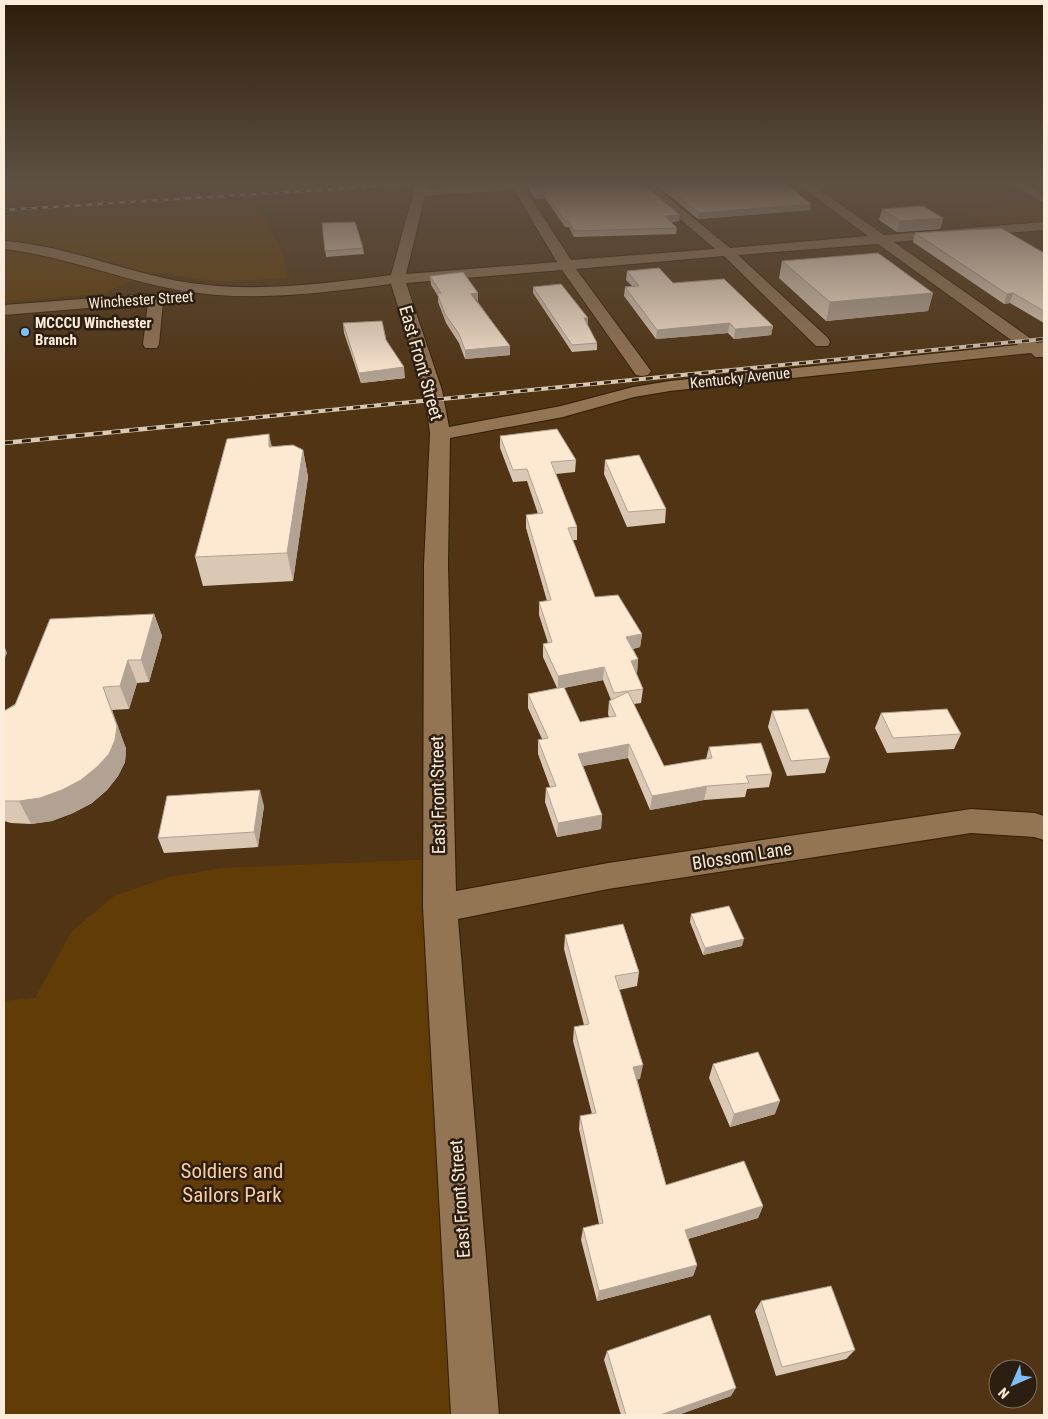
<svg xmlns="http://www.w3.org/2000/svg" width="1048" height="1419" font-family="'Roboto Condensed',sans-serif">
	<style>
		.green { fill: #623c07 }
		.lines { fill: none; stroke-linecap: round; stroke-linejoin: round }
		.minor-casing { stroke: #311d04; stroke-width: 2 }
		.minor { fill: #937453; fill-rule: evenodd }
		.rail-far2-casing { stroke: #dbc8b2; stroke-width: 2.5 }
		.rail-far1-casing { stroke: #dbc8b2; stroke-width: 4 }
		.rail-casing { stroke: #dbc8b2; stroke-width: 4.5 }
		.rail-far2 { stroke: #2c1f11; stroke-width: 2; stroke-dasharray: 5.5; stroke-linecap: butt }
		.rail-far1 { stroke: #2c1f11; stroke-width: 2.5; stroke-dasharray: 7; stroke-linecap: butt }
		.rail { stroke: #2c1f11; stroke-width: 3; stroke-dasharray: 9; stroke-linecap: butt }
		.wall { fill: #dac8b5; fill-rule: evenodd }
		.shaded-wall { fill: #b1a293 }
		.building { fill: #fde8d2; stroke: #b1a293 }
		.poi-dot { fill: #7fbdfa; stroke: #2c1f11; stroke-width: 2 }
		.labels { text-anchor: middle; stroke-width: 5; stroke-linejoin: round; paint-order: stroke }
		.far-street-label { font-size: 15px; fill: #fdecd9; stroke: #2c1f11 }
		.far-poi-label { font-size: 15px; font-weight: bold; fill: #fdecd9; stroke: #2c1f11; text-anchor: start }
		.street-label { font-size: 18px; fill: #fdecd9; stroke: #2c1f11 }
		.near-park-label { font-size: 21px; fill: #fcce9c; stroke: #2c1f11 }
	</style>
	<rect width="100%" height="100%" fill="#503413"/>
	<!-- green -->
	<path class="green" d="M 238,204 L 256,207 C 274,229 283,250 288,278 L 220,282 L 161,273 L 125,283 L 106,293 L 4,302 L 4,215 Z
		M 1041,204 L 1044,206 L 1044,221 L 991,227 L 962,211 Z
		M 439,859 L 476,1415 L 4,1415 L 4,1001 L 35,998 L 72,931 L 114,896 L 169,877 L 222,868 Z"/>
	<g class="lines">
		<defs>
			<path id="minor" d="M 416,183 L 428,183 L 427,189 L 515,183 L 577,183 L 571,187 L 526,190 L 571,260 L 715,249 L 638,183 L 651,183 L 730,248 L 868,236 L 796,183 L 810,183 L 884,235 L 1044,222 L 1044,230 L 894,242 L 1037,343 L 1044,342 L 1044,357 L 1035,357 L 1031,353 L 670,391 L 634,397 L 563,417 L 450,438 L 448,565 L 456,891 L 608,863 L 971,809 L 1035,813 L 1044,816 L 1044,840 L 1034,837 L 971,833 L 608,889 L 458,919 L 499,1415 L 451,1415 L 423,908 L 424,565 L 430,433 L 424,390 L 391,284 C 321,293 248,303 178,290 C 119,279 64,256 4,249 L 4,241 C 64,245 119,270 178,281 C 248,294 321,284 391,275 ZM 514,190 L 557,262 L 406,274 L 425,196 ZM 878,244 L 1018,345 L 670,381 L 633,387 L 561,406 L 449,427 L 442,390 L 406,283 L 562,270 L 636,375 L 642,376 L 648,375 L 651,371 L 576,269 L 724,256 L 816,346 L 828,346 L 830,342 L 828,338 L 738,255 Z
				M 1007,183 L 1022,183 L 1044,194 L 1044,203 Z
				M 185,291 L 190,293 L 193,296 L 190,299 L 163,302 L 159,344 L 157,348 L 145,348 L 143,344 L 148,303 L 4,315 L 4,305 Z"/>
		</defs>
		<!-- minor casing -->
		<use href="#minor" class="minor-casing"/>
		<!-- minor -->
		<use href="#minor" class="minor"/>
		<defs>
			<path id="rail-far2" d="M 4,210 L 431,183"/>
			<path id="rail-far1" d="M 200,423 L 1044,339"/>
			<path id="rail" d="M 4,443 L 213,422"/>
		</defs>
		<!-- rail-far2 casing -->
		<use href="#rail-far2" class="rail-far2-casing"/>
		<!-- rail-far1 casing -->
		<use href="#rail-far1" class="rail-far1-casing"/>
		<!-- rail casing -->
		<use href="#rail" class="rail-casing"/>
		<!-- rail-far2 -->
		<use href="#rail-far2" class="rail-far2"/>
		<!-- rail-far1 -->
		<use href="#rail-far1" class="rail-far1"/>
		<!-- rail -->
		<use href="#rail" class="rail"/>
	</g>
	<!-- wall -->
	<path class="wall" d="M 654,183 L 784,183 L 810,210 L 698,219 Z
		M 530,186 L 679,221 L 671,222 L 677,228 L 676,234 L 574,237 L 569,227 L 565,227 L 545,198 L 536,199 L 530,192 Z
		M 882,209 L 943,218 L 940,229 L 897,232 L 879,220 Z
		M 322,223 L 363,248 L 364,254 L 326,257 Z
		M 915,233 L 1044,253 L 1044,323 L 1010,303 L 1004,304 L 913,242 Z
		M 782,261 L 933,293 L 928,311 L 826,321 L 779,278 Z
		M 627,271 L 673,283 L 773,326 L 771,335 L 734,339 L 728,333 L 656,339 L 624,296 L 625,287 L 632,286 L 626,280 Z
		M 430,276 L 478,302 L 510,346 L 510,355 L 465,359 L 459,343 L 446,323 L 438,302 L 438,296 L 431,285 Z
		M 533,287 L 588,318 L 588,324 L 587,324 L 597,343 L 597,350 L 572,352 L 533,293 Z
		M 343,323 L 386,340 L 405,378 L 361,383 L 344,333 Z
		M 500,436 L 576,460 L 575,472 L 556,474 L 577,527 L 577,540 L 573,540 L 595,597 L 642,634 L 640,647 L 633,649 L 638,659 L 637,673 L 636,673 L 643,689 L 641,703 L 634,704 L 664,766 L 706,759 L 709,747 L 772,774 L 769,787 L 747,789 L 745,797 L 704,800 L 650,810 L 628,758 L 583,766 L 602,815 L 601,829 L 557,837 L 545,802 L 546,788 L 550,787 L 538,754 L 538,740 L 542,739 L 528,708 L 528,694 L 557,688 L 543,657 L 543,644 L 548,643 L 539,615 L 539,602 L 547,601 L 526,528 L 526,515 L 538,514 L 527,481 L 513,482 L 500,448 ZM 603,680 L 611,700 L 609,701 L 608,714 L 609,717 L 580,722 L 564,688 Z
		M 272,446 L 303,450 L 308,477 L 293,581 L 203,586 L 195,557 Z
		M 605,460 L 666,509 L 665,523 L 627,527 L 604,474 Z
		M 154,614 L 162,636 L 149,682 L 137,683 L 129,709 L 112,710 L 126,749 L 125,762 L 118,776 L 107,790 L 92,803 L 73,813 L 52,821 L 31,824 L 11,823 L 4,821 L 4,711 Z
		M 772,711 L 830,758 L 825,773 L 787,776 L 768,727 Z
		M 881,713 L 961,734 L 954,749 L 887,753 L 875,728 Z
		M 264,806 L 258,847 L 164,853 L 158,838 Z
		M 691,914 L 742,946 L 703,955 L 690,922 Z
		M 565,935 L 639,972 L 637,986 L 619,990 L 640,1079 L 637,1079 L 666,1185 L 763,1206 L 758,1218 L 688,1239 L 697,1265 L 693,1276 L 597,1301 L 581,1240 L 583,1228 L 599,1224 L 579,1129 L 580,1116 L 592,1114 L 573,1041 L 574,1027 L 584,1025 L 564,949 Z
		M 713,1064 L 775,1114 L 730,1127 L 709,1078 Z
		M 761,1301 L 855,1350 L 846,1359 L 776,1376 L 755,1311 Z
		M 607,1351 L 731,1396 L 678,1415 L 621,1415 L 604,1360 Z"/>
	<!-- shaded-wall -->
	<path class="shaded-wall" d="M 545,192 L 545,198 L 536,199 L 536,193 Z
		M 811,204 L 810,210 L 698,219 L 699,213 Z
		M 680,215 L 679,221 L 665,222 L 665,216 Z
		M 943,218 L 940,229 L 897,232 L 900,221 Z
		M 478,293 L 478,302 L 471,294 Z
		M 933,293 L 928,311 L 826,321 L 830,302 Z
		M 1013,293 L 1010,303 L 1004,304 L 1007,294 Z
		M 584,318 L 588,318 L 588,324 L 584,325 Z
		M 730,323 L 728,333 L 656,339 L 657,330 Z
		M 773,326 L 771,335 L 734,339 L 735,329 Z
		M 510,346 L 510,355 L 465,359 L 465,350 Z
		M 404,367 L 405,378 L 361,383 L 359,373 Z
		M 269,434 L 275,460 L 269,447 Z
		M 303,450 L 308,477 L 293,581 L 287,553 Z
		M 154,614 L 162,636 L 149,682 L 141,660 Z
		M 642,634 L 640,647 L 625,650 L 626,637 Z
		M 4,645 L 7,653 L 4,660 Z
		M 638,659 L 637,673 L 630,674 L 631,661 Z
		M 128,660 L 137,683 L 129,709 L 120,686 Z
		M 604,667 L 603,680 L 558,689 L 558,676 Z
		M 103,687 L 112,710 L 126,749 L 125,762 L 118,776 L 107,790 L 92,803 L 73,813 L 52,821 L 31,824 L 19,801 Z
		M 629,744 L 628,758 L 577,767 L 578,754 Z
		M 707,786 L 704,800 L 650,810 L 652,796 Z
		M 260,790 L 264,806 L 258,847 L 254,832 Z
		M 602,815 L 601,829 L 557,837 L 558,823 Z
		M 744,939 L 742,946 L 703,955 L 705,948 Z
		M 643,1065 L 640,1079 L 631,1081 L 633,1067 Z
		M 780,1101 L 775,1114 L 730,1127 L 734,1114 Z
		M 763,1206 L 758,1218 L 681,1241 L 685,1230 Z
		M 697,1265 L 693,1276 L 597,1301 L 599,1291 Z
		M 736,1388 L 731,1396 L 678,1415 L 660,1415 Z"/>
	<!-- building -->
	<path class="building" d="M 572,183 L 642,183 L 680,215 L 665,216 L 677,228 L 574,231 L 569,221 L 565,221 L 545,192 L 536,193 L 530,186 Z
		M 661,183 L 784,183 L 811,204 L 699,213 Z
		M 923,206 L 943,218 L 900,221 L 882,209 Z
		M 355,222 L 363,248 L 325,251 L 322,223 Z
		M 1001,228 L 1044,253 L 1044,311 L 1013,293 L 1007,294 L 915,233 Z
		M 878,253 L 933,293 L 830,302 L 782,261 Z
		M 659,268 L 673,283 L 724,279 L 773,326 L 735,329 L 730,323 L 657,330 L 625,287 L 639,286 L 627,271 Z
		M 463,272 L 478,293 L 471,294 L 510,346 L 465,350 L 459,334 L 445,314 L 437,293 L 441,293 L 430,276 Z
		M 561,284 L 588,318 L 584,318 L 597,343 L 572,345 L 533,287 Z
		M 382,321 L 386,340 L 404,367 L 359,373 L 343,323 Z
		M 557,429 L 576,460 L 551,462 L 577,527 L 568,528 L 595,597 L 618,595 L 642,634 L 626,637 L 638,659 L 631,661 L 643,689 L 614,693 L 604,667 L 558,676 L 543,644 L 552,642 L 539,602 L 551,600 L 526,515 L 543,513 L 527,469 L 513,470 L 500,436 Z
		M 269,434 L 269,447 L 293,445 L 303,450 L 287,553 L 195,557 L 227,439 Z
		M 639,455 L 666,509 L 628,512 L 605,460 Z
		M 154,614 L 141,660 L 128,660 L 120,686 L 103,687 L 117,726 L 115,740 L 109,754 L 97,767 L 81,780 L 62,790 L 40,798 L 19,801 L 4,801 L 4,711 L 15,705 L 50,619 Z
		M 564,687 L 580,722 L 616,716 L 609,701 L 628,692 L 664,766 L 712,758 L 709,747 L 761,743 L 772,774 L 746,776 L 749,783 L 707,786 L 652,796 L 629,744 L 578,754 L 602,815 L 558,823 L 546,788 L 556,786 L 538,740 L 548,738 L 528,694 Z
		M 808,709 L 830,758 L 791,761 L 772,711 Z
		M 947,709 L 961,734 L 893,738 L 881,713 Z
		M 260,790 L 254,832 L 158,838 L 167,796 Z
		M 729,906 L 744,939 L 705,948 L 691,914 Z
		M 623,924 L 639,972 L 615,976 L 643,1065 L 633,1067 L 666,1185 L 744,1161 L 763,1206 L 685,1230 L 697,1265 L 599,1291 L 583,1228 L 603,1223 L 580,1116 L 596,1113 L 574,1027 L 589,1024 L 565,935 Z
		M 758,1052 L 780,1101 L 734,1114 L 713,1064 Z
		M 831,1286 L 855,1350 L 782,1367 L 761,1301 Z
		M 710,1315 L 736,1388 L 660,1415 L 626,1415 L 607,1351 Z"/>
	<!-- sky -->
	<linearGradient id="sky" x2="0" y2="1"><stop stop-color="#2c1d0a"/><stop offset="0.48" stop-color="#5e5044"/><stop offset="1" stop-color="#5e5044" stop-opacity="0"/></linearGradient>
	<rect width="1048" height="382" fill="url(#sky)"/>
	<!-- markers -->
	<circle class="poi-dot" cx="25" cy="332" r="5"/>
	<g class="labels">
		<!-- far-street labels -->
		<g class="far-street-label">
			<text transform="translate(141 300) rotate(-4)" y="5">Winchester Street</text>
			<text transform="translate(740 378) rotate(-6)" y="5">Kentucky Avenue</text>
		</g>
		<!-- far-poi labels -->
		<g class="far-poi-label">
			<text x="35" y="328">MCCCU Winchester<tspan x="35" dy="17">Branch</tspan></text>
		</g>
		<!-- street labels -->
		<g class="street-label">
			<text transform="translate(421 363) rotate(74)" y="6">East Front Street</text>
			<text transform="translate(438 795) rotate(-91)" y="6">East Front Street</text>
			<text transform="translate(742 856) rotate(-9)" y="6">Blossom Lane</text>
			<text transform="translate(460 1199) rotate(-94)" y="6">East Front Street</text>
		</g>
		<!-- near-park labels -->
		<g class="near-park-label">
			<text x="232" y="1178">Soldiers and<tspan x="232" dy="24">Sailors Park</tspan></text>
		</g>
	</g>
	<!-- border -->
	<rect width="1048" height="1419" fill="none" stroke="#fdecd9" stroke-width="10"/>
	<!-- north arrow -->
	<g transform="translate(1013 1384) rotate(225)"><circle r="24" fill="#2c1f11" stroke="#807161"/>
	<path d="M0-4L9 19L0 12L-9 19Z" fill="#7fbdfa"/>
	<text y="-8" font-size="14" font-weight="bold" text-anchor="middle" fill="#fdecd9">N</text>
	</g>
</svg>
